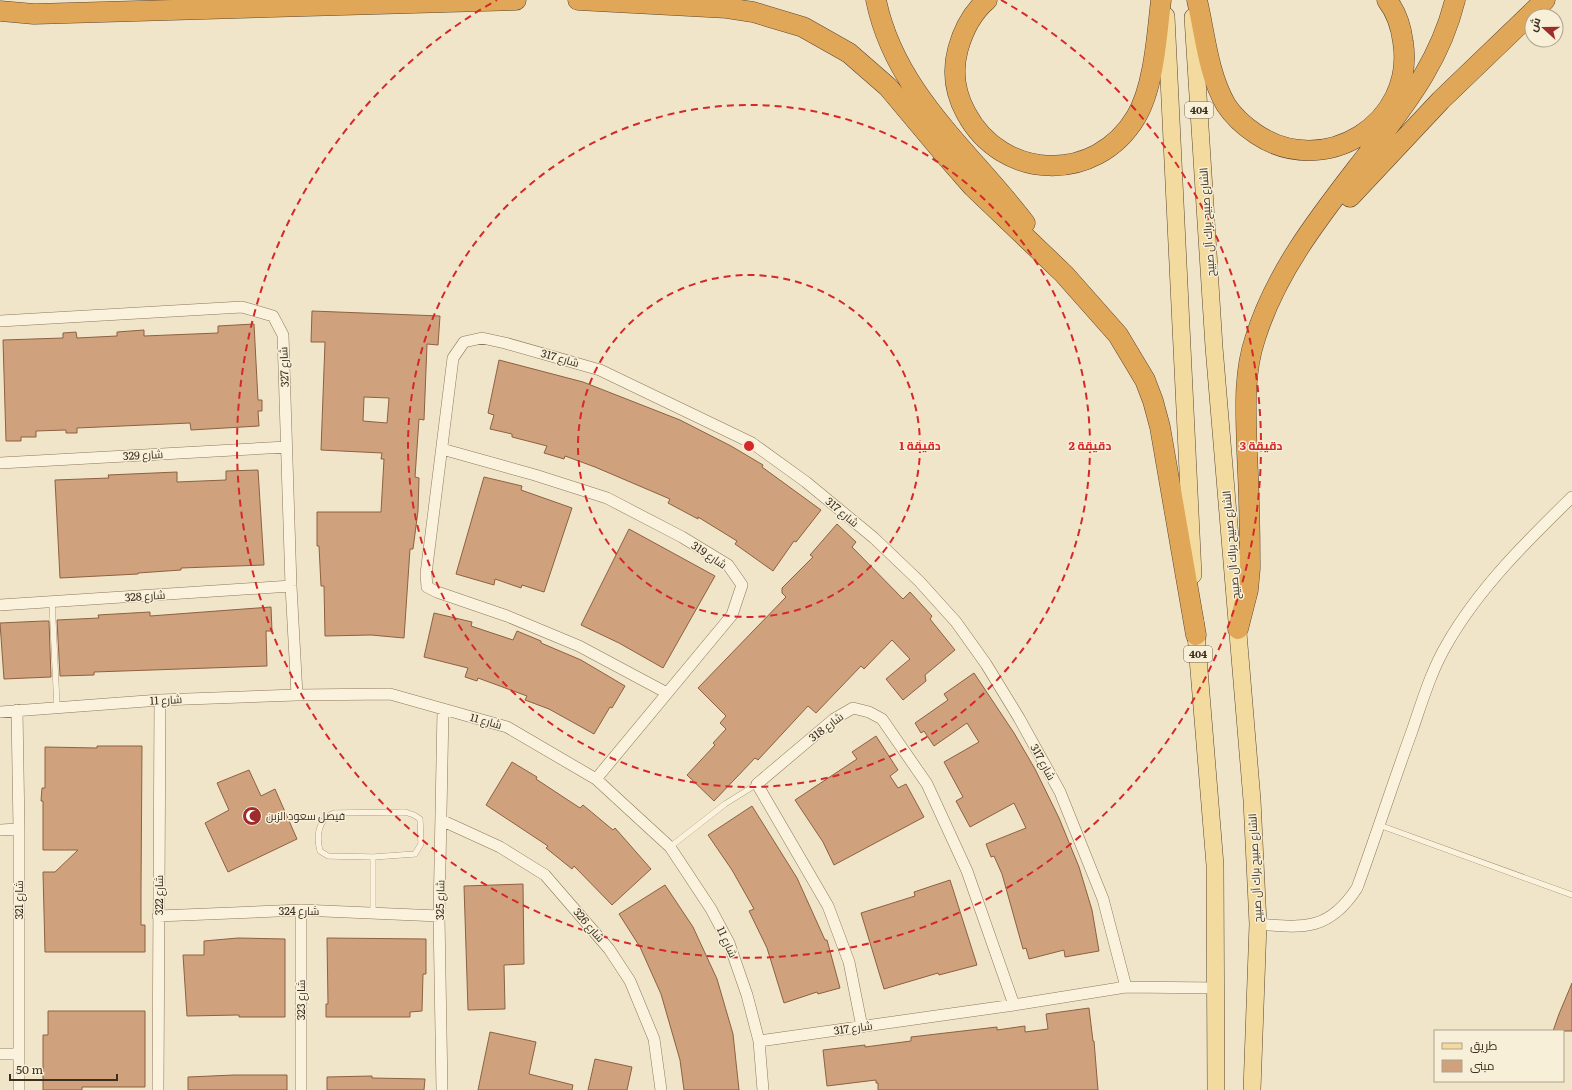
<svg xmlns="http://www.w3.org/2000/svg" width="1572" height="1090" font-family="Literata,Cairo,serif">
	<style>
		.building { fill: #cfa17d; stroke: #8d6141; fill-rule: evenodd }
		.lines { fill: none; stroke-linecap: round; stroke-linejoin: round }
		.lane-casing { stroke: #8d775c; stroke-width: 6 }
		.street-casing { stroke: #8d775c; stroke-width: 12 }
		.primary-casing { stroke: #5b4530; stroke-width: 18 }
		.highway-casing { stroke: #5b4530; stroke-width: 21 }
		.lane { stroke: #faf2dc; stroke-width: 5.5 }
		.street { stroke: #faf2dc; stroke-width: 11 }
		.primary { stroke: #f3dba0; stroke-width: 17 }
		.highway { stroke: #e0a758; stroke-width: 20 }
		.ring { fill: none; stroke: #d62828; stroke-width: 2; stroke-dasharray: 7 5 }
		.labels { text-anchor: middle; stroke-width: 3; stroke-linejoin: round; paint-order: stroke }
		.shield { fill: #f7efd8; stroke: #756957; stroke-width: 1 }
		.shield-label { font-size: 10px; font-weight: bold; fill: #3d2f20 }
		.street-label { font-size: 11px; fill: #3d2f20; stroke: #f7efd8 }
		.poi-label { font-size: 11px; fill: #3d2f20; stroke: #f7efd8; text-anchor: start }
		.centre { fill: #d62828; stroke: #f7efd8; stroke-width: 2 }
		.ring-label { font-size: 12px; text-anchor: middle; font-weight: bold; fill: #d62828; stroke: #f7efd8; stroke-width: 3; stroke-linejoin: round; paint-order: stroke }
	</style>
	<rect width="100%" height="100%" fill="#f0e5c8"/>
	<!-- building -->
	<path class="building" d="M 312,311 L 440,316 L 438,345 L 427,344 L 424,420 L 419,419 L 415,477 L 419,478 L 418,511 L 413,549 L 410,549 L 404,638 L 371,635 L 325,636 L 324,586 L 321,586 L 319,546 L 317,546 L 317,512 L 381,512 L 384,459 L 381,459 L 382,453 L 321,450 L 325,342 L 311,342 ZM 364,397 L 389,398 L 387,423 L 363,421 Z
		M 254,324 L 258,400 L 262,400 L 262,411 L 258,411 L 259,426 L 191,430 L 190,423 L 77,428 L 77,433 L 66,433 L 66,430 L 36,431 L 36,437 L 21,437 L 21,441 L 6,441 L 3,340 L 63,338 L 63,333 L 76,332 L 77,338 L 117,336 L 117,332 L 144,330 L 144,336 L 218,333 L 218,326 Z
		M 499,360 L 583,382 L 680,420 L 731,446 L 763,465 L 762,467 L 821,510 L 796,542 L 794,541 L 773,571 L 735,544 L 737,541 L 698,517 L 698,519 L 668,503 L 670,499 L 595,467 L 565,456 L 564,459 L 544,453 L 547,446 L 512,437 L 512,434 L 490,429 L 494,415 L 488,413 Z
		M 258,470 L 264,565 L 181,568 L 181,570 L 138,573 L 138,574 L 60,578 L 55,480 L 109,478 L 108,475 L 177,472 L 177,482 L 226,480 L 226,471 Z
		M 484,477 L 522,486 L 521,490 L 572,508 L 544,592 L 522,585 L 521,588 L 495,579 L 494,585 L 456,574 Z
		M 837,524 L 856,542 L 852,547 L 903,599 L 910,592 L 932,616 L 930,619 L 955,650 L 925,675 L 926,681 L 903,700 L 886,679 L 910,659 L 892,640 L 864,669 L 861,666 L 816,713 L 808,706 L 758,760 L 755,758 L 714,801 L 687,775 L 715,745 L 713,743 L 726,729 L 720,723 L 726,716 L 698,688 L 786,597 L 782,593 L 782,588 L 813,557 L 810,555 Z
		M 629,529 L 715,576 L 663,668 L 619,643 L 581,625 Z
		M 271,607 L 272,631 L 266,631 L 267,666 L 94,672 L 94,675 L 60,676 L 57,620 L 99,618 L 98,615 L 150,612 L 150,616 Z
		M 434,613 L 472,622 L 471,626 L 513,640 L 517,631 L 541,641 L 541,643 L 581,660 L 625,686 L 612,708 L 610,707 L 594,734 L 549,709 L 525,700 L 527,696 L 478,678 L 477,681 L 465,677 L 468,668 L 424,657 Z
		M 44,621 L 49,621 L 51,677 L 4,679 L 0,623 Z
		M 974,673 L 1014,733 L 1035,769 L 1059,818 L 1079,867 L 1092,910 L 1099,951 L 1065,957 L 1064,950 L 1029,959 L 1026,948 L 1023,949 L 1002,874 L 994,856 L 991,857 L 986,844 L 1026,828 L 1014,803 L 970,827 L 956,801 L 963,797 L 944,762 L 979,742 L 967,723 L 934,746 L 924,731 L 921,733 L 915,723 L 948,700 L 944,694 Z
		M 876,736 L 898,770 L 890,776 L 898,788 L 906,784 L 924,817 L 834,865 L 823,842 L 795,800 L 857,759 L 852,752 Z
		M 97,746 L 142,746 L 141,891 L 141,925 L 145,925 L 145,952 L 45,952 L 43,872 L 55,872 L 78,850 L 43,850 L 43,801 L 41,801 L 42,788 L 45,788 L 45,747 L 97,748 Z
		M 512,762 L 537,777 L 536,779 L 580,808 L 583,805 L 613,830 L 615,828 L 651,869 L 612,905 L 574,866 L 572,869 L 546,848 L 548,846 L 486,805 Z
		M 249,770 L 261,796 L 275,789 L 297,839 L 228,872 L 205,823 L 229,810 L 217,783 Z
		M 752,806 L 797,878 L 825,940 L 827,940 L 840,988 L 818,994 L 817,992 L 784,1003 L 767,948 L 749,911 L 754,909 L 732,870 L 708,835 Z
		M 950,880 L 977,965 L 939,975 L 938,973 L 884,989 L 861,913 L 915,896 L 914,892 Z
		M 523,884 L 524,964 L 504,965 L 505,1009 L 468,1010 L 464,886 Z
		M 665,885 L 693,927 L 717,979 L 733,1034 L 739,1090 L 684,1090 L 680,1060 L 661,994 L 640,947 L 619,914 Z
		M 238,938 L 285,939 L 285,1017 L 239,1017 L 239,1015 L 187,1016 L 183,955 L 204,955 L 204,941 Z
		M 327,938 L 426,939 L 426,974 L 423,974 L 422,1011 L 410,1012 L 410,1017 L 326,1017 L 326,1004 L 328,1004 Z
		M 1572,983 L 1572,1031 L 1553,1031 L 1559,1014 Z
		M 1089,1008 L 1093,1041 L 1094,1041 L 1098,1090 L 878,1090 L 878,1083 L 876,1083 L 876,1080 L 827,1086 L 823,1050 L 865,1045 L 865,1047 L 911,1041 L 911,1037 L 997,1027 L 997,1030 L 1025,1026 L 1025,1032 L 1048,1029 L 1046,1014 Z
		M 48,1011 L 145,1011 L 145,1087 L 82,1087 L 82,1090 L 43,1090 L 43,1035 L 48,1035 Z
		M 490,1032 L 536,1042 L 529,1074 L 573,1085 L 572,1090 L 478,1090 Z
		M 595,1059 L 632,1067 L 627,1090 L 588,1090 Z
		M 234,1075 L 287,1075 L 287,1090 L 188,1090 L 188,1077 Z
		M 372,1076 L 372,1078 L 425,1079 L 424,1090 L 327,1090 L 327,1077 Z"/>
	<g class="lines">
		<defs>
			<path id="lane" d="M 52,602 L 57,707
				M 405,812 L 414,815 L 420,819 L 421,844 L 415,854 L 373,857 L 328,856 L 320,851 C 316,836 318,819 334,813 Z
				M 1379,825 L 1572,895
				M 670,847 L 725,804 L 757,784
				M 373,913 L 373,857"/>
			<path id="street" d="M 0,321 L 242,307 L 273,316 L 283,335 L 291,586 L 297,695
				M 442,449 L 535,475 L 607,498 L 682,537 L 728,565 L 742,585 L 732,615 L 596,779
				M 0,463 L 286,447
				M 0,605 L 291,586
				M 667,693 L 579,646 L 507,616 L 437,592 L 427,587 L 426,574 L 453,358 L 464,342 L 482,338 L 505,343 L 600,370 L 752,443 L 806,482 L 874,538 L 919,581 L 956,622 L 986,664 L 1019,718 L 1060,792 L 1103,899 L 1126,987 L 1014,1005 L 759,1041
				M 17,710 L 19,829 L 19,1090
				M 0,712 L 160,700 L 297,695 L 390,694 L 507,727 L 596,779 L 670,847 L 711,909 L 729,943 L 747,995 L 759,1041 L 763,1090
				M 441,820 L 500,847 L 545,875 L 609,949 L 630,981 L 654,1039 L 661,1090
				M 0,830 L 19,829
				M 301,910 L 301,1090
				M 158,916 L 301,910 L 439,916
				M 1258,924 C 1304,928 1329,931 1357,888 C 1376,836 1393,783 1412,731 C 1422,702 1431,671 1447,644 C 1479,588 1526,542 1572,497
				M 1126,987 L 1216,988
				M 862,1027 L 849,962 L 828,906 L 757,784 L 834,719 L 853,708 L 869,712 L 882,719 L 927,784 L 967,871 L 1014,1005
				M 0,1054 L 19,1054
				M 158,1090 L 160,700
				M 442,1090 L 439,916 L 443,710"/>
			<path id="primary" d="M 1166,16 L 1193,575
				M 1193,17 L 1214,347 L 1252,800 L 1258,924 L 1252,1090
				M 1195,621 L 1215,865 L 1216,1090"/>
			<path id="highway" d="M 578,0 L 727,8 L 753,12 L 803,27 L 849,53 L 888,87 L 945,155 L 973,187 L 1064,274 L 1118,335 L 1145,380 L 1153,401 L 1160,427 L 1196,635
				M 876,0 C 895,93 970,151 1025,223
				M 987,0 C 973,12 963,31 958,49 C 952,71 955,93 966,113 C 1002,181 1096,184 1136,117 C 1154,87 1157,35 1161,0
				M 1197,0 C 1205,34 1208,74 1226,105 C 1234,117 1244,126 1256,134 C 1324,180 1416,123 1403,42 C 1401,26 1397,13 1387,0
				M 0,11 L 34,14 L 516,0
				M 1350,197 L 1441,100 L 1545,0
				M 1238,629 L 1248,590 L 1250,568 C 1250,529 1249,490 1247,452 C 1246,414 1243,375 1255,339 C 1278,264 1330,204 1377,142 C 1411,97 1441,57 1455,0"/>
		</defs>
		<!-- lane casing -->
		<use href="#lane" class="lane-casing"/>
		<!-- street casing -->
		<use href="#street" class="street-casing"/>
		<!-- primary casing -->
		<use href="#primary" class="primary-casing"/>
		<!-- highway casing -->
		<use href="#highway" class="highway-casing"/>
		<!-- lane -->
		<use href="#lane" class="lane"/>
		<!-- street -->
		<use href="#street" class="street"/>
		<!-- primary -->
		<use href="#primary" class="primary"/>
		<!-- highway -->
		<use href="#highway" class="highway"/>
	</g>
	<!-- distance rings -->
	<g class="ring">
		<circle cx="749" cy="446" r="171"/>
		<circle cx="749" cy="446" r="341"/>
		<path d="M1001 0A512 512 0 1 1 497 0"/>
	</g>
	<!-- icons -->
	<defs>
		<symbol id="mosque-disc" viewBox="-11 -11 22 22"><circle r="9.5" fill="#9e2c2a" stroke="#f7efd8"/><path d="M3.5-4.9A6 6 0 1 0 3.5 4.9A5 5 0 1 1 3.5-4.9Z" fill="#fff"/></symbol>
	</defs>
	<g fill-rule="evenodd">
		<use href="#mosque-disc" x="241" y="805" width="22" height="22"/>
	</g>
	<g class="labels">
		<!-- shield labels -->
		<g class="shield">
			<rect x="1185" y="102" width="28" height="16" rx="3"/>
			<rect x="1184" y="646" width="28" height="16" rx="3"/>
		</g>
		<g class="shield-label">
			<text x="1199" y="114">404</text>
			<text x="1198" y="658">404</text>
		</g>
		<!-- street labels -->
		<g class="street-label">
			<text transform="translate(1207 222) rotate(-94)" y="4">الشارع صبيح براك آل صبيح</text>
			<text transform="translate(560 358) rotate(16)" y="4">شارع 317</text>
			<text transform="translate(284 367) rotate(-92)" y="4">شارع 327</text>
			<text transform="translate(143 455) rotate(-3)" y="4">شارع 329</text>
			<text transform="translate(842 512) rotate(40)" y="4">شارع 317</text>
			<text transform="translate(1231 545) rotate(-95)" y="4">الشارع صبيح براك آل صبيح</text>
			<text transform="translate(709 555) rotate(34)" y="4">شارع 319</text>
			<text transform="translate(145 596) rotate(-4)" y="4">شارع 328</text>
			<text transform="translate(166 700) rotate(-3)" y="4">شارع 11</text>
			<text transform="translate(486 721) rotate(15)" y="4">شارع 11</text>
			<text transform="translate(826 727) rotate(-37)" y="4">شارع 318</text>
			<text transform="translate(1043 762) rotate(61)" y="4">شارع 317</text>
			<text transform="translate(1255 868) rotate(-93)" y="4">الشارع صبيح براك آل صبيح</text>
			<text transform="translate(159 895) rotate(-90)" y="4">شارع 322</text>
			<text transform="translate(19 900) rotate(-90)" y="4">شارع 321</text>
			<text transform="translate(440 900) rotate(-89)" y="4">شارع 325</text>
			<text x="299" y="915">شارع 324</text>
			<text transform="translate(589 925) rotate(49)" y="4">شارع 326</text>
			<text transform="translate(727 942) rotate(65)" y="4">شارع 11</text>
			<text transform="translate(301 1000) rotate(-90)" y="4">شارع 323</text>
			<text transform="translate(853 1028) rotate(-8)" y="4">شارع 317</text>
		</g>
		<!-- poi labels -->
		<g class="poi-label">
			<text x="266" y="820">فيصل سعود الزبن</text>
		</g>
	</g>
	<circle cx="749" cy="446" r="6" class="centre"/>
	<g class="ring-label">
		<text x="920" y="450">1 دقيقة</text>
		<text x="1090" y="450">2 دقيقة</text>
		<text x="1261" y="450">3 دقيقة</text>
	</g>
	<!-- legend -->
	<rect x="1434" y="1030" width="130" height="52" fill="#f7efd8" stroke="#ada28e"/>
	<rect x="1442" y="1043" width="20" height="6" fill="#f3dba0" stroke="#ada28e"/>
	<text x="1470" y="1050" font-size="12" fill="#3d2f20">طريق</text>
	<rect x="1442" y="1060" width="20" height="12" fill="#cfa17d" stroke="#ada28e"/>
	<text x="1470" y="1070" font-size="12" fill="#3d2f20">مبنى</text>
	<!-- north arrow -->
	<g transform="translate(1544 28) rotate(291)"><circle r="19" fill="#f7efd8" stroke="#ada28e"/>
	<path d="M0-3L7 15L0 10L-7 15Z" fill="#9e2c2a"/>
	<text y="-6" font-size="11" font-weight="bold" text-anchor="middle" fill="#3d2f20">ش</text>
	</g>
	<!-- scale -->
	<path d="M10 1074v6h107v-6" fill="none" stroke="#3d2f20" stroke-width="2"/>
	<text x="16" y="1074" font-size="12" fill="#3d2f20" stroke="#f7efd8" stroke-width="3" paint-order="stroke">50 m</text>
</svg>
